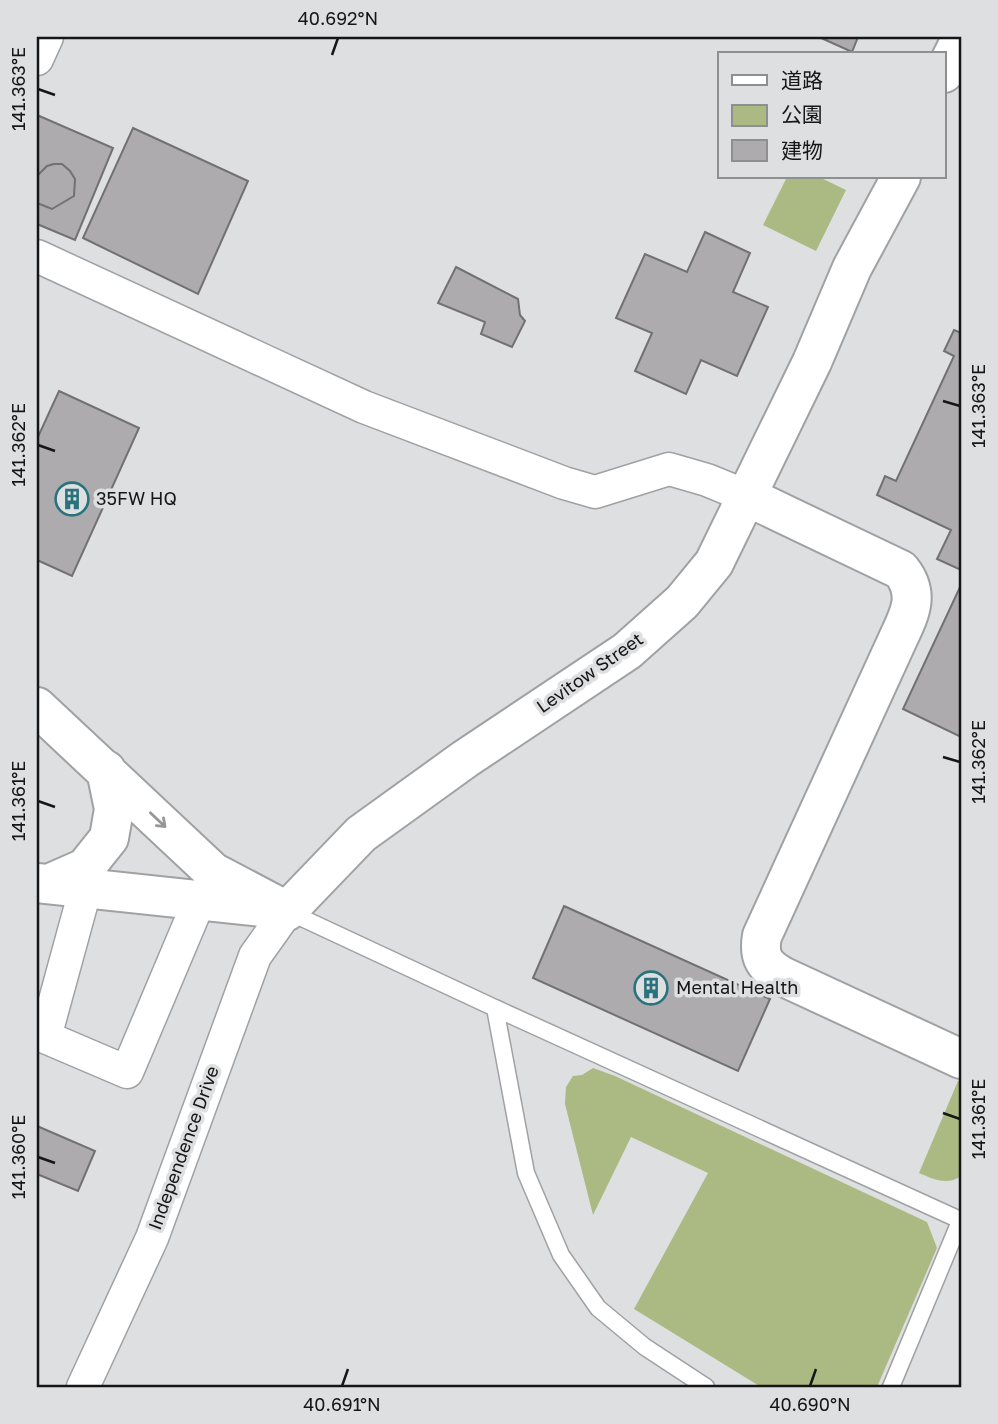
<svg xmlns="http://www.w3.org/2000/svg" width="998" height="1424" font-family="'Golos Text','Noto Sans JP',sans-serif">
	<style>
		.green { fill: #abba83 }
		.building { fill: #adabae; stroke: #727073; stroke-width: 2 }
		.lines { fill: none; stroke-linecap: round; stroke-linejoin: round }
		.service-casing { stroke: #a0a1a3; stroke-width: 19 }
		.minor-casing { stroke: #a0a1a3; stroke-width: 35 }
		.tertiary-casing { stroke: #a0a1a3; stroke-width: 42 }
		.service { stroke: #fff; stroke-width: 16 }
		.minor { stroke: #fff; stroke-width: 32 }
		.tertiary { stroke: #fff; stroke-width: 38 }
		.oneway { stroke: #969697 }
		.ticks { fill: none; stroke: #161617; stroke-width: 2.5 }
		.labels { text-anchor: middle; stroke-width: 7; stroke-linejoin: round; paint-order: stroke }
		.poi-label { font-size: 18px; fill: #161617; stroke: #dddfe1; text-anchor: start }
		.street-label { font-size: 18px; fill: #161617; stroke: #dddfe1 }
		.neatline { fill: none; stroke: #161617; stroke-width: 2.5 }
		.ticks-label { font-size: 18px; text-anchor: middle; fill: #161617 }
	</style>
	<rect width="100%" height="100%" fill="#dddfe1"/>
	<!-- green -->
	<path class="green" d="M 787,177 L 819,177 L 846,190 L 816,251 L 763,225 Z
		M 593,1068 L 615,1076 L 927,1222 L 937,1248 L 877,1387 L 761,1387 L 634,1309 L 708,1173 L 631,1137 L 593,1215 L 565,1104 L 566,1087 L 573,1076 L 582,1075 Z
		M 958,1081 L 961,1081 L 961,1176 C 947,1186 933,1179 919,1173 Z"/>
	<!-- building -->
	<path class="building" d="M 819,37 L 858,37 L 852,52 Z
		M 37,115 L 113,148 L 75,240 L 37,224 Z
		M 133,128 L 248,181 L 198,294 L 83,238 Z
		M 54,164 L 62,164 L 70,171 L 75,179 L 74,196 L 52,209 L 37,203 L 37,176 L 47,166 Z
		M 705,232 L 750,253 L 733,292 L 768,307 L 737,376 L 701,360 L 686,394 L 635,371 L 652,333 L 616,318 L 645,254 L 687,272 Z
		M 456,267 L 518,299 L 520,315 L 525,321 L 512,347 L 481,334 L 485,322 L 438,303 Z
		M 954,330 L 961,333 L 961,570 L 937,559 L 951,530 L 877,495 L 885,476 L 896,481 L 954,356 L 944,351 Z
		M 59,391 L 139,428 L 72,576 L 37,560 L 37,439 Z
		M 961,585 L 961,737 L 903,709 Z
		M 564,906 L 770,999 L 738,1071 L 533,978 Z
		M 37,1126 L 95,1151 L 78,1191 L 37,1174 Z"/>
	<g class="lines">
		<defs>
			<path id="service" d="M 287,911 L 495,1008 L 526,1173 L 561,1255 L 598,1308 L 645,1347 L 706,1387
				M 495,1008 L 960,1220
				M 891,1387 L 961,1219"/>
			<path id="minor" d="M 37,59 L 47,37
				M 37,256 L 364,407 L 564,483 L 595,492 L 669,469 L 707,480 L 746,496
				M 86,887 L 45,1037 L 127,1072 L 200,899
				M 83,1387 L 152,1238 L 255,956 L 287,911"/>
			<path id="tertiary" d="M 944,73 L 961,39
				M 746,496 L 901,570 C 921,595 909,615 897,641 L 762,936 C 758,958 765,967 784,977 L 961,1059
				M 37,707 L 213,872 L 287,911
				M 37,883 L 261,907
				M 51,883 L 85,868 L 109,838 L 114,809 L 106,770
				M 287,911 L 361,834 L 465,759 L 627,651 L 682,602 L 714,563 L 812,362 L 852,268 L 901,177"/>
		</defs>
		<!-- service casing -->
		<use href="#service" class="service-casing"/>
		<!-- minor casing -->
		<use href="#minor" class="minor-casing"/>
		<!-- tertiary casing -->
		<use href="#tertiary" class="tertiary-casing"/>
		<!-- service -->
		<use href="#service" class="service"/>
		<!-- minor -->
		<use href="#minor" class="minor"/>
		<!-- tertiary -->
		<use href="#tertiary" class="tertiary"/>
	</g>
	<!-- one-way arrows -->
	<defs><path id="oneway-shaft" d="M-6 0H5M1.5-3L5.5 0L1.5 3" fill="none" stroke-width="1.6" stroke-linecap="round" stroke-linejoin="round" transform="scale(1.75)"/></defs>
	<use class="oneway" href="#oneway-shaft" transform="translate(158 820) rotate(43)"/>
	<!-- ticks -->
	<path class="ticks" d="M 332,55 L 338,38M 38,89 L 55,95M 943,401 L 960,406M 38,445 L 55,451M 943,757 L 960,762M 38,801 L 55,807M 943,1113 L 960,1119M 38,1157 L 55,1163M 342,1386 L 348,1369M 810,1386 L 816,1369"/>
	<!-- icons -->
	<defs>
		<symbol id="building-ring" viewBox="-11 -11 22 22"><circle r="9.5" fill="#dddfe1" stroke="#2a737d" stroke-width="1.5"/><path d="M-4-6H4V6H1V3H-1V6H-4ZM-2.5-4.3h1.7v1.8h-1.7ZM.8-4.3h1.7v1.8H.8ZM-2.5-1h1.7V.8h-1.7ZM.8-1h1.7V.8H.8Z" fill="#2a737d"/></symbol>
	</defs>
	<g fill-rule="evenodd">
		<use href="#building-ring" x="53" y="480" width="38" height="38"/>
		<use href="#building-ring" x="632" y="969" width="38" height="38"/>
	</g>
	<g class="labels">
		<!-- poi labels -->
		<g class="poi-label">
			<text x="96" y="505">35FW HQ</text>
			<text x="676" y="994">Mental Health</text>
		</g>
		<!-- street labels -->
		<g class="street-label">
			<text transform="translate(590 673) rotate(-35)" y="6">Levitow Street</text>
			<text transform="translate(184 1148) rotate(-70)" y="6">Independence Drive</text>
		</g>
	</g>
	<!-- border -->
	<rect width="998" height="1424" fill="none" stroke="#dddfe1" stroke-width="77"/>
	<!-- legend -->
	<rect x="718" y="52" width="228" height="126" fill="#dddfe1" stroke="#8d8f90" stroke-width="2"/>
	<rect x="732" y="75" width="35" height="10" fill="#ffffff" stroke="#8d8f90" stroke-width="2"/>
	<text x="781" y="88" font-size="21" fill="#161617">道路</text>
	<rect x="732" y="105" width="35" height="21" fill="#abba83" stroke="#8d8f90" stroke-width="2"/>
	<text x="781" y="122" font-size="21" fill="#161617">公園</text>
	<rect x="732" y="140" width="35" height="21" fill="#adabae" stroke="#8d8f90" stroke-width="2"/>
	<text x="781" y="158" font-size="21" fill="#161617">建物</text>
	<rect x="38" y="38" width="922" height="1348" class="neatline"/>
	<g class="ticks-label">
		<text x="338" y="25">40.692°N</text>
		<text transform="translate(19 89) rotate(-90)" y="6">141.363°E</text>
		<text transform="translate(979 406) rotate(-90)" y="6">141.363°E</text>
		<text transform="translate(19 445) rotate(-90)" y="6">141.362°E</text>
		<text transform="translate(979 762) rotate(-90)" y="6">141.362°E</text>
		<text transform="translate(19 801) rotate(-90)" y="6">141.361°E</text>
		<text transform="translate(979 1119) rotate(-90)" y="6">141.361°E</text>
		<text transform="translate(19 1157) rotate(-90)" y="6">141.360°E</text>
		<text x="342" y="1411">40.691°N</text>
		<text x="810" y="1411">40.690°N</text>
	</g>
</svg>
